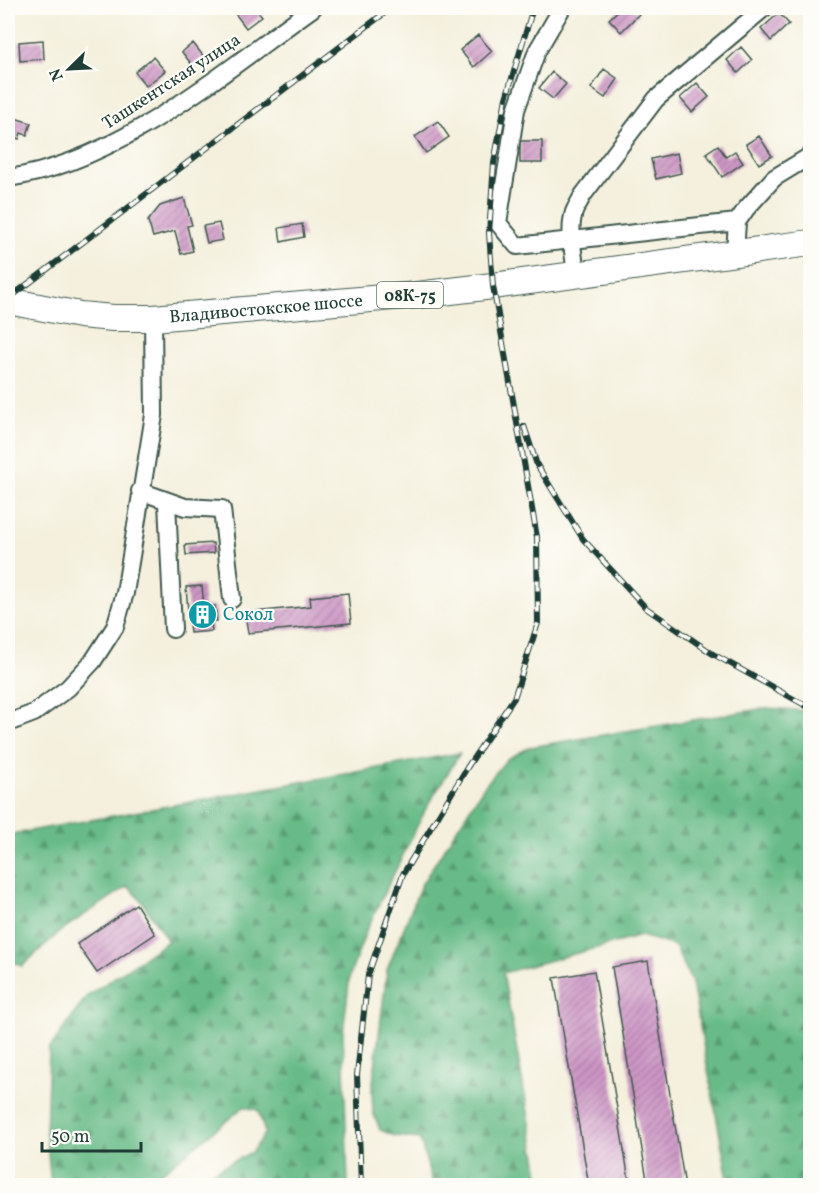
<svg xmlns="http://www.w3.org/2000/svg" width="818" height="1193" font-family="Vollkorn,serif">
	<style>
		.forest { fill: url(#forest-firs); stroke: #447c5e; stroke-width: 1.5 }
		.building { fill: url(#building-hatch) }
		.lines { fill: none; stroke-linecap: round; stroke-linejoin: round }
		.street-casing { stroke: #3f584d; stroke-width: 20 }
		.primary-casing { stroke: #3f584d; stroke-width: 28 }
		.street { stroke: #fff; stroke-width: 16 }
		.primary { stroke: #fff; stroke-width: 26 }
		.rail-casing { stroke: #1f3d34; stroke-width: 6 }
		.rail { stroke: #fdfcf7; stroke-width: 4; stroke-dasharray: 11; stroke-linecap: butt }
		.labels { text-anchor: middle; stroke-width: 4.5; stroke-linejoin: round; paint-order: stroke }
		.shield { fill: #fdfcf7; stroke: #62766e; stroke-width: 1.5 }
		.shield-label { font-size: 16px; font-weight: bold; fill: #1f3d34 }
		.street-label { font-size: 18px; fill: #1f3d34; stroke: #fdfcf7 }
		.culture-label { font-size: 18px; fill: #0d838f; stroke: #fdfcf7; text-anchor: start }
	</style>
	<defs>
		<pattern id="forest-firs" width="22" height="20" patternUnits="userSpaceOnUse" patternTransform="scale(1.5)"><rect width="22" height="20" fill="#68bb88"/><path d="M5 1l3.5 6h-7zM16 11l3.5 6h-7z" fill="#559970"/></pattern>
		<pattern id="building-hatch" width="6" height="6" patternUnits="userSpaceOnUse" patternTransform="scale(1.5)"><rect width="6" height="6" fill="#cd96c5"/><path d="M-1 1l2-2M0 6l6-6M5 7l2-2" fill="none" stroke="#a67ca1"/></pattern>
	</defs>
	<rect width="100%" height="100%" fill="#fdfcf7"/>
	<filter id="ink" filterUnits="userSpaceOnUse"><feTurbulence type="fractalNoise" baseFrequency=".0167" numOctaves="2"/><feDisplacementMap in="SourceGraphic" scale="12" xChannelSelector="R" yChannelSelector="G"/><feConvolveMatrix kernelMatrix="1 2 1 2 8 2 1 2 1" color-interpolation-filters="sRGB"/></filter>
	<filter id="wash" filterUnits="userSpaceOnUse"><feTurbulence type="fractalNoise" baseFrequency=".008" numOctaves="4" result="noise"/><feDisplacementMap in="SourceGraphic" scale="24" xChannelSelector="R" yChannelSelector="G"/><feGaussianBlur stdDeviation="1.35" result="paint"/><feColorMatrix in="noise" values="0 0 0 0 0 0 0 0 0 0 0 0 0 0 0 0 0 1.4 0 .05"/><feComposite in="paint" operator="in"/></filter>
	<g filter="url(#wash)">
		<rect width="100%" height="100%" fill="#f4f0dd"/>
		<!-- forest -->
		<path class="forest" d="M 766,708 L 810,711 L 810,1185 L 729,1185 L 692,983 L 675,946 L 641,936 L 503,973 L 541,1185 L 433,1185 L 420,1139 L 395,1136 L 380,1130 L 373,1112 L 372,1091 L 387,970 L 421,885 L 483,788 L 507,759 L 530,747 Z
			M 460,753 L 425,810 L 366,931 L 350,975 L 343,1033 L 348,1185 L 187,1185 L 252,1152 L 265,1133 L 258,1110 L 244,1107 L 146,1185 L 51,1185 L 46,1133 L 49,1049 L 87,996 L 168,941 L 143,903 L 128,886 L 63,929 L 22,966 L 8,960 L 8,835 Z"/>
		<g id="blocks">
			<!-- building -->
			<path class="building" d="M 241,8 L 255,8 L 262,16 L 246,28 L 234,12 Z
				M 621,8 L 632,8 L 639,14 L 621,32 L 609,19 Z
				M 779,13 L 789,24 L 771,41 L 761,29 Z
				M 478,35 L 492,51 L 474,67 L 460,50 Z
				M 43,40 L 44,59 L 20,61 L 19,42 Z
				M 193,43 L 204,57 L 193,66 L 182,52 Z
				M 741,47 L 752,60 L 738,73 L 727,60 Z
				M 153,57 L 165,71 L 146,86 L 135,72 Z
				M 604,69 L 618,79 L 605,98 L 591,88 Z
				M 552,72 L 566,84 L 553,99 L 539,88 Z
				M 697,83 L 709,97 L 692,112 L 680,98 Z
				M 8,116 L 31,123 L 27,135 L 21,133 L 19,139 L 8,135 Z
				M 438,121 L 449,137 L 426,153 L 415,137 Z
				M 759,136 L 772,156 L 759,164 L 746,144 Z
				M 520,141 L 542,141 L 542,163 L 520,163 Z
				M 718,145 L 726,157 L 735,151 L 743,163 L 722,177 L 706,153 Z
				M 677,153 L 681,173 L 656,179 L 651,159 Z
				M 184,198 L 192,225 L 187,226 L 193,251 L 181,254 L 175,231 L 153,237 L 148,221 L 160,206 Z
				M 219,223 L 223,240 L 207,243 L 203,226 Z
				M 302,224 L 304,237 L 281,242 L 279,228 Z
				M 213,543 L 214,553 L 186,555 L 185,545 Z
				M 202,586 L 204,607 L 215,606 L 217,621 L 211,621 L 212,631 L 190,633 L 186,587 Z
				M 348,593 L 351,623 L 248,633 L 245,613 L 311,606 L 310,597 Z
				M 136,904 L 155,934 L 97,973 L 77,944 Z
				M 648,961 L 685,1186 L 648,1186 L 612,967 Z
				M 594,971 L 630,1186 L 589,1186 L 554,978 Z"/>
		</g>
	</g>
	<g filter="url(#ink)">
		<use href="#blocks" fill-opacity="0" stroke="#3f584d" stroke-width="1.5"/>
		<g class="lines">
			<defs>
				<path id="street" d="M 562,8 L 537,51 L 516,110 L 498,223 L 517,246 L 737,222
					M 8,178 C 118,163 224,71 313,8
					M 735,252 L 737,222 L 746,209 L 774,178 L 810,156
					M 576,274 C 574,255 568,231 574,212 C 576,207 580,201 583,195 L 656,99 L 764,8
					M 140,491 L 185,507 L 222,509 L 232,599
					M 167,502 L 173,629
					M 8,723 L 34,713 L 68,688 L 93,661 L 115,627 L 125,593 L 154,415 L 153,318"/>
				<g id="primary">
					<path id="s1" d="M 8,301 L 80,315 L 113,318 L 153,318 L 417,295 L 493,286 L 810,243"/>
				</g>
			</defs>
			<!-- street casing -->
			<use href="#street" class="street-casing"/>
			<!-- primary casing -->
			<use href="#primary" class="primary-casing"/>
			<!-- street -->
			<use href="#street" class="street"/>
			<!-- primary -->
			<use href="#primary" class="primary"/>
			<defs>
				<path id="rail" d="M 8,299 L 391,8
					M 524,426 L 537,465 L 583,539 L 646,608 L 713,654 L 810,708
					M 361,1186 L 357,1075 L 368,975 L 403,874 L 468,766 L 514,698 L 538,623 L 537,537 L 493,286 L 489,233 L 494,163 L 506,98 L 533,8"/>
			</defs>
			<!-- rail casing -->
			<use href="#rail" class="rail-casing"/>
			<!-- rail -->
			<use href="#rail" class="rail"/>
		</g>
	</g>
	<!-- icons -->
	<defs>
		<symbol id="building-disc" viewBox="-11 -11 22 22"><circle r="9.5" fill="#0f9aa8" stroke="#fdfcf7"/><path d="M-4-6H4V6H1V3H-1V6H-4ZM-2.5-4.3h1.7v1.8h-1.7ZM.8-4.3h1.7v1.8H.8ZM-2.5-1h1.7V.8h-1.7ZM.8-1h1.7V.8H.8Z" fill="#fff"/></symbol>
	</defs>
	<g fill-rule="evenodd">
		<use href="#building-disc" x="186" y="598" width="33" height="33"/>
	</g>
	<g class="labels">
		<!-- shield labels -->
		<rect class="shield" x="377" y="282" width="66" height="26" rx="4.5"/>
		<g class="shield-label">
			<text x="410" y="301">08К-75</text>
		</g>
		<!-- street labels -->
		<g class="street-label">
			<text transform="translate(171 81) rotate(-33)" y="6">Ташкентская улица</text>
			<text dy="6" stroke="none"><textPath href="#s1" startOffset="260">Владивостокское шоссе</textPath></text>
		</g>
		<!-- culture labels -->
		<g class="culture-label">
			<text x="223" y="620">Сокол</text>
		</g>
	</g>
	<!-- margin -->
	<rect width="818" height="1193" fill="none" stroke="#fdfcf7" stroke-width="30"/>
	<!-- north arrow -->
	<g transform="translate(69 69) rotate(246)" stroke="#fdfcf7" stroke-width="4.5" paint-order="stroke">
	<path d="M0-4.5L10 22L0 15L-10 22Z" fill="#1f3d34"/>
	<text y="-9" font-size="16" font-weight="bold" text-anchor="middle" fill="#1f3d34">N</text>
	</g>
	<!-- scale -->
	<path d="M42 1142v9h99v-9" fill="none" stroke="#1f3d34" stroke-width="3"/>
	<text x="51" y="1142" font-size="18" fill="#1f3d34" stroke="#fdfcf7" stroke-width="4.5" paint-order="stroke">50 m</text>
</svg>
